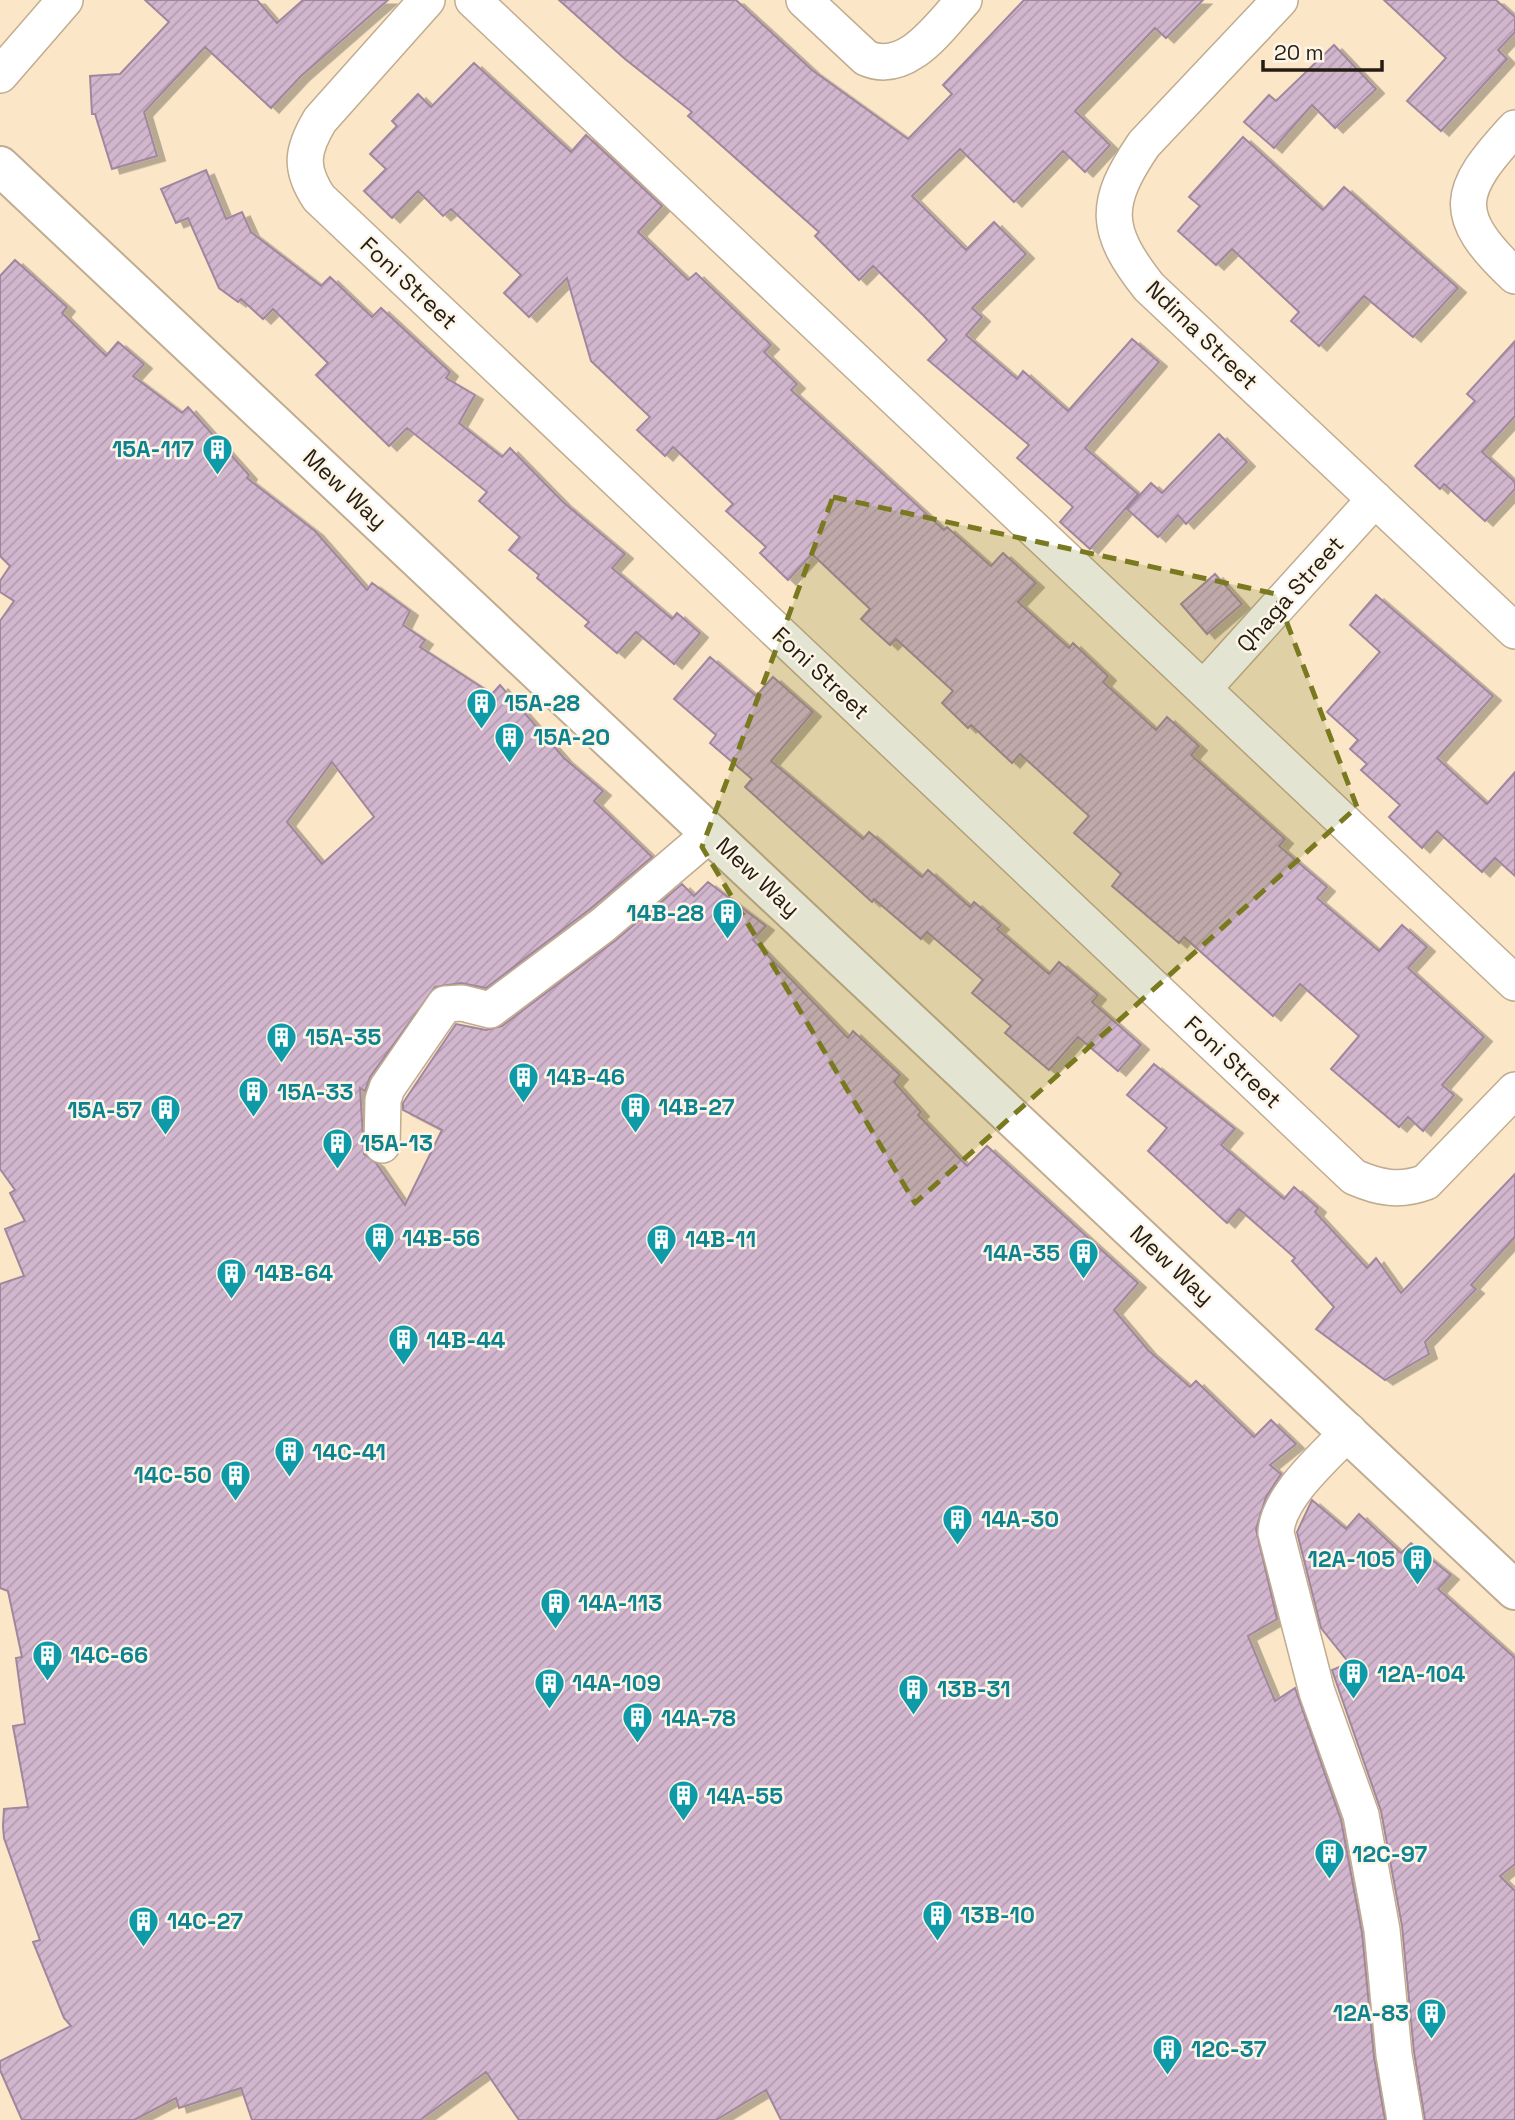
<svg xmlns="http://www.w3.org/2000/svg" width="1515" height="2120" font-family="'Space Grotesk',sans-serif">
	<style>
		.building { fill: url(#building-hatch); stroke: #a1879e; stroke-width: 2; fill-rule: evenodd; filter: url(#shadow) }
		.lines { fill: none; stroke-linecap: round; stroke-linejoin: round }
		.street-casing { stroke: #c0ac90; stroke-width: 38 }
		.primary-casing { stroke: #c0ac90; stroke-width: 42 }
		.street { stroke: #fff; stroke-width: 35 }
		.primary { stroke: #fff; stroke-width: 38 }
		.marked { fill: #797920; fill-opacity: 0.2; stroke: #797920; stroke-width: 5; stroke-dasharray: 14 9; stroke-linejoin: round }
		.labels { text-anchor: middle; stroke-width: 5; stroke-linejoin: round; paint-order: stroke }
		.street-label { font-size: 23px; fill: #241d12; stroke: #fef5e9 }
		.culture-label { font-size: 23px; font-weight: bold; fill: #0d838f; stroke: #fef5e9; text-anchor: start }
	</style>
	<defs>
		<pattern id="building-hatch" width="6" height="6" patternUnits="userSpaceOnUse" patternTransform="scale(1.75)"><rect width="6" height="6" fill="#d1b6ce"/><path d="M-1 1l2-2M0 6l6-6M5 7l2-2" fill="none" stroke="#b39cb0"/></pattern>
		<filter id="shadow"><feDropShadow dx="8" dy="4.5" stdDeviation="0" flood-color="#0004"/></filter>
	</defs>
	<rect width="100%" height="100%" fill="#fbe6c8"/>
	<!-- building -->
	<path class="building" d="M 145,0 L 257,0 L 277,23 L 303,0 L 388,0 L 301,76 L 271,108 L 205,47 L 144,112 L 157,156 L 112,169 L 95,114 L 92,114 L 90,76 L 120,74 L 169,22 Z
		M 559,0 L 736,0 L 812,70 L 908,139 L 952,94 L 943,85 L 1024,0 L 1203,0 L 1166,38 L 1155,28 L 1075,111 L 1110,145 L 1085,172 L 1063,151 L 1014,202 L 960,149 L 912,196 L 966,250 L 994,222 L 1026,254 L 972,308 L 982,317 L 966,335 L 1017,379 L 1023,371 L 1068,411 L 1132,339 L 1159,362 L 1085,448 L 1138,494 L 1090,549 L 1060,522 L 1073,507 L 1017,458 L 1029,445 L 928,360 L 947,340 L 923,315 L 873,266 L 859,280 L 815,236 L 819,232 L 688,116 L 692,112 L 625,59 Z
		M 1384,0 L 1496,0 L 1515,17 L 1515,32 L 1498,50 L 1507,59 L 1441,131 L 1407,101 L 1446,58 Z
		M 1334,45 L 1376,89 L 1335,128 L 1312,105 L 1274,148 L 1244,122 L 1269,95 L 1276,101 Z
		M 474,63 L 571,152 L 586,135 L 662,206 L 638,232 L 688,280 L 696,273 L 771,345 L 764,352 L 797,384 L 791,390 L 944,530 L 947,527 L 991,566 L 1003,553 L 1036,583 L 1018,602 L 1069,648 L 1073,643 L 1108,676 L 1103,682 L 1156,730 L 1167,717 L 1199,746 L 1191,755 L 1285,839 L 1279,846 L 1327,887 L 1317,898 L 1379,951 L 1402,925 L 1427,947 L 1408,968 L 1484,1037 L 1442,1085 L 1454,1095 L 1423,1131 L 1408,1117 L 1399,1127 L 1331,1069 L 1359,1036 L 1300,984 L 1273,1016 L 1184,937 L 1179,943 L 1112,886 L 1121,874 L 1074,833 L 1089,816 L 1020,754 L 1012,763 L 971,725 L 968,728 L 942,703 L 953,691 L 896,639 L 890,645 L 861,619 L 870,609 L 812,554 L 788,580 L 760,553 L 766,547 L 726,511 L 733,504 L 673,447 L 665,456 L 637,430 L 650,417 L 591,361 L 567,278 L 529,317 L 504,293 L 521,275 L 451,209 L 443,216 L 418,191 L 392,218 L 364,191 L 386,169 L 370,154 L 397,126 L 392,121 L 418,94 L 431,107 Z
		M 1243,137 L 1323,210 L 1344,187 L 1458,288 L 1413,337 L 1364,296 L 1319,346 L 1291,321 L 1299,312 L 1232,249 L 1216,265 L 1178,231 L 1200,206 L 1189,197 Z
		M 206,170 L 226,219 L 242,212 L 251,232 L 321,286 L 330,277 L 372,317 L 381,308 L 450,372 L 446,378 L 475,395 L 459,423 L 502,457 L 510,448 L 563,502 L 625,554 L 612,568 L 672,619 L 677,613 L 700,633 L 674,664 L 636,632 L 617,653 L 585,626 L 589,622 L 537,578 L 539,575 L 509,550 L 520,537 L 479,501 L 487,492 L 407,428 L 389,446 L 316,375 L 328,363 L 273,309 L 263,319 L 241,299 L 238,302 L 219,288 L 188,218 L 176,223 L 161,189 Z
		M 15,260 L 67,307 L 62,313 L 106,356 L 118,342 L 144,364 L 133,376 L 182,413 L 188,407 L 249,475 L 247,478 L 315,531 L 367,590 L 372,583 L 410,611 L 403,625 L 425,640 L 420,647 L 492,694 L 500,685 L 564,758 L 603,791 L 594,801 L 652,857 L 590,909 L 486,988 L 461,983 L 435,987 L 370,1077 L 365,1091 L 360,1088 L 364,1154 L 376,1163 L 405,1205 L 442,1130 L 403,1110 L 403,1103 L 456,1024 L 486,1030 L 502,1026 L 616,940 L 682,884 L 694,896 L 708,882 L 766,926 L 753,940 L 848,1038 L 853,1031 L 900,1075 L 894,1082 L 921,1112 L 918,1115 L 967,1166 L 987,1146 L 1138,1283 L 1114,1310 L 1148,1350 L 1190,1387 L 1196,1381 L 1254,1437 L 1271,1420 L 1296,1444 L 1270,1465 L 1281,1474 L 1266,1497 L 1256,1529 L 1277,1619 L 1248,1636 L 1275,1701 L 1295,1688 L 1341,1820 L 1362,1933 L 1374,2057 L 1385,2120 L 781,2120 L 766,2090 L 716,2120 L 519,2120 L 486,2072 L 420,2120 L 252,2120 L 241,2088 L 179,2108 L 176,2098 L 134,2120 L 22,2120 L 0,2070 L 0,2061 L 71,2026 L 64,2018 L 33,1942 L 40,1940 L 4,1838 L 3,1826 L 4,1809 L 28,1807 L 13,1726 L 25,1724 L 16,1658 L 22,1657 L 8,1591 L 0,1588 L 0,1284 L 24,1276 L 5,1229 L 25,1221 L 10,1193 L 15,1190 L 0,1169 L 0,621 L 14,601 L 0,592 L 0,581 L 10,566 L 0,556 L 0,276 ZM 332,762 L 374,817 L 322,864 L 287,822 Z
		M 1515,341 L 1515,416 L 1482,452 L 1515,482 L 1515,489 L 1485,521 L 1444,484 L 1440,489 L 1415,466 L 1475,401 L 1467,394 Z
		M 1219,434 L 1247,462 L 1186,524 L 1178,515 L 1158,537 L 1127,509 L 1151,483 L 1162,493 Z
		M 1215,574 L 1242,604 L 1207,634 L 1181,604 Z
		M 1376,595 L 1493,696 L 1437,758 L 1487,804 L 1515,772 L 1515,876 L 1495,858 L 1482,872 L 1437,831 L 1422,848 L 1389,817 L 1400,805 L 1361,770 L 1367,764 L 1350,749 L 1358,740 L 1327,712 L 1380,652 L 1350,625 Z
		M 710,657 L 756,696 L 773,677 L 813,712 L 771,761 L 863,839 L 869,832 L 922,877 L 928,870 L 970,907 L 974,902 L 1001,925 L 997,929 L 1049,974 L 1059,962 L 1098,995 L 1092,1002 L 1141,1045 L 1118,1071 L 1078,1037 L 1049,1070 L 1005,1033 L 1011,1026 L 972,993 L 983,980 L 927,932 L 921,939 L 874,899 L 872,902 L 745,787 L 752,779 L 710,743 L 716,735 L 674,699 Z
		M 1154,1064 L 1235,1129 L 1221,1145 L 1284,1199 L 1294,1187 L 1318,1208 L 1315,1212 L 1367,1268 L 1376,1258 L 1401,1293 L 1515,1174 L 1515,1237 L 1471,1285 L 1476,1289 L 1425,1342 L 1429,1354 L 1385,1380 L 1316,1329 L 1334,1307 L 1292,1261 L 1295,1258 L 1239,1209 L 1227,1223 L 1148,1151 L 1167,1128 L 1127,1095 Z
		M 1312,1500 L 1346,1529 L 1359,1514 L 1401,1553 L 1411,1543 L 1451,1575 L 1438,1589 L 1515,1658 L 1515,1864 L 1500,1876 L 1515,1891 L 1515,2120 L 1425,2120 L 1414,2052 L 1402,1926 L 1381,1811 L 1332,1670 L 1349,1663 L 1321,1628 L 1297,1532 Z"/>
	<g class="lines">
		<defs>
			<path id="street" d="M 427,0 L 320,120 C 302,150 299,168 319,198 L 1354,1177 C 1379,1188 1400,1192 1426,1182 L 1515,1090
				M 473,0 L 1515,983
				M 804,0 L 866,58 C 907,76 940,26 964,0
				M 1280,0 L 1144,144 C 1103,204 1104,230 1149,287 L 1515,631
				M 0,75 L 65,0
				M 1515,128 C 1457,191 1449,214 1515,276
				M 1204,688 L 1375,499
				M 382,1145 L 383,1100 L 387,1088 L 445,1004 L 462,1003 L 490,1010 L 603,925 L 711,833
				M 1349,1431 C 1325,1457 1277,1497 1276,1533 L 1317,1692 L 1361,1815 L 1382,1930 L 1394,2055 L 1405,2120"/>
			<path id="primary" d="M 0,166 L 1515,1590"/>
		</defs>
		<!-- street casing -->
		<use href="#street" class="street-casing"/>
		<!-- primary casing -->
		<use href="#primary" class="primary-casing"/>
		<!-- street -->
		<use href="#street" class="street"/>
		<!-- primary -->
		<use href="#primary" class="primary"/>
	</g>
	<!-- marked area -->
	<path class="marked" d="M 833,497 L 1276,594 L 1357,807 L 915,1203 L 702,847 Z"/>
	<!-- icons -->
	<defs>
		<symbol id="building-pin" viewBox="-11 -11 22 30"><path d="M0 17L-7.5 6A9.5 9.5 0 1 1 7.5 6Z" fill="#0f9aa8" stroke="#fef5e9"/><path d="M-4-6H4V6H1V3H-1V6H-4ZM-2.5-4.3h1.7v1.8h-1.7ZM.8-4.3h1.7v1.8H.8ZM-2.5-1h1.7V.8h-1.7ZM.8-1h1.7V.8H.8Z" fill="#fff"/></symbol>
	</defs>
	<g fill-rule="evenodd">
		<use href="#building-pin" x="200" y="432" width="35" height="47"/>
		<use href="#building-pin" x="464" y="686" width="35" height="47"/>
		<use href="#building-pin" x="492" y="720" width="35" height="47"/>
		<use href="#building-pin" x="710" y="896" width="35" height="47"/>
		<use href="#building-pin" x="264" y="1020" width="35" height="47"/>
		<use href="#building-pin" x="506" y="1060" width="35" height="47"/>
		<use href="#building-pin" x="236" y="1074" width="35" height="47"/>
		<use href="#building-pin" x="618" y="1090" width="35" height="47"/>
		<use href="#building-pin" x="148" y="1092" width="35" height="47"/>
		<use href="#building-pin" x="320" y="1126" width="35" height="47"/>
		<use href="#building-pin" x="362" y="1220" width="35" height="47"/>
		<use href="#building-pin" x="644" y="1222" width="35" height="47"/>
		<use href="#building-pin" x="1066" y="1236" width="35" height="47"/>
		<use href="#building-pin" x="214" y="1256" width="35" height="47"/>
		<use href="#building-pin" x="386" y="1322" width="35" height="47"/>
		<use href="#building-pin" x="272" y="1434" width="35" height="47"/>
		<use href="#building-pin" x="218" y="1458" width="35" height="47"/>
		<use href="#building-pin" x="940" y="1502" width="35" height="47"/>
		<use href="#building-pin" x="1400" y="1542" width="35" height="47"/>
		<use href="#building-pin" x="538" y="1586" width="35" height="47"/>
		<use href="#building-pin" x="30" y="1638" width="35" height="47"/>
		<use href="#building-pin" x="1336" y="1656" width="35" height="47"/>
		<use href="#building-pin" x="532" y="1666" width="35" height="47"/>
		<use href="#building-pin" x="896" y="1672" width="35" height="47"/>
		<use href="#building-pin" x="620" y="1700" width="35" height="47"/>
		<use href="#building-pin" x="666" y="1778" width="35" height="47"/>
		<use href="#building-pin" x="1312" y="1836" width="35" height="47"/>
		<use href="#building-pin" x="920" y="1898" width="35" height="47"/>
		<use href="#building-pin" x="126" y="1904" width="35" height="47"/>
		<use href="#building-pin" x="1414" y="1996" width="35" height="47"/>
		<use href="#building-pin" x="1150" y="2032" width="35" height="47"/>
	</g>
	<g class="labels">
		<!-- street labels -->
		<g class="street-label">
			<text transform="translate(409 283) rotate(43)" y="8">Foni Street</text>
			<text transform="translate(1202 335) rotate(44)" y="8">Ndima Street</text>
			<text transform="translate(345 489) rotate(43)" y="8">Mew Way</text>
			<text transform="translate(1290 594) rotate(-48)" y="8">Qhaga Street</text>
			<text transform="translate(821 673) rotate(43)" y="8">Foni Street</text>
			<text transform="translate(758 877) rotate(43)" y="8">Mew Way</text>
			<text transform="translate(1233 1062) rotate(43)" y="8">Foni Street</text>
			<text transform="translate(1172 1265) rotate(43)" y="8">Mew Way</text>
		</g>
		<!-- culture labels -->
		<g class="culture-label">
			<text x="194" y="457" text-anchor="end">15A-117</text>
			<text x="504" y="711">15A-28</text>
			<text x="533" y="745">15A-20</text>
			<text x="704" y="921" text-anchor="end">14B-28</text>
			<text x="305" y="1045">15A-35</text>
			<text x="546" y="1085">14B-46</text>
			<text x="277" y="1100">15A-33</text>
			<text x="658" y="1115">14B-27</text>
			<text x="142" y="1118" text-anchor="end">15A-57</text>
			<text x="360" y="1151">15A-13</text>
			<text x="402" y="1246">14B-56</text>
			<text x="685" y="1247">14B-11</text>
			<text x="1060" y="1261" text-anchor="end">14A-35</text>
			<text x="254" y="1281">14B-64</text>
			<text x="426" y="1348">14B-44</text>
			<text x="312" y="1460">14C-41</text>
			<text x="212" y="1483" text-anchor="end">14C-50</text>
			<text x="981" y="1527">14A-30</text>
			<text x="1395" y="1567" text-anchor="end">12A-105</text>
			<text x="578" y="1611">14A-113</text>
			<text x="70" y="1663">14C-66</text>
			<text x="1377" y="1682">12A-104</text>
			<text x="572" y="1691">14A-109</text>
			<text x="937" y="1697">13B-31</text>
			<text x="661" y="1726">14A-78</text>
			<text x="706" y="1804">14A-55</text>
			<text x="1352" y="1862">12C-97</text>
			<text x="960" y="1923">13B-10</text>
			<text x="167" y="1929">14C-27</text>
			<text x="1409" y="2021" text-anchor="end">12A-83</text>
			<text x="1191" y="2057">12C-37</text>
		</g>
	</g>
	<!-- scale -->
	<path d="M1263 60v10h119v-10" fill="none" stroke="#241d12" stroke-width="3.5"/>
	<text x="1274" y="60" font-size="21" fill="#241d12" stroke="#fef5e9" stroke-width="5" paint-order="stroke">20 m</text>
</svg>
